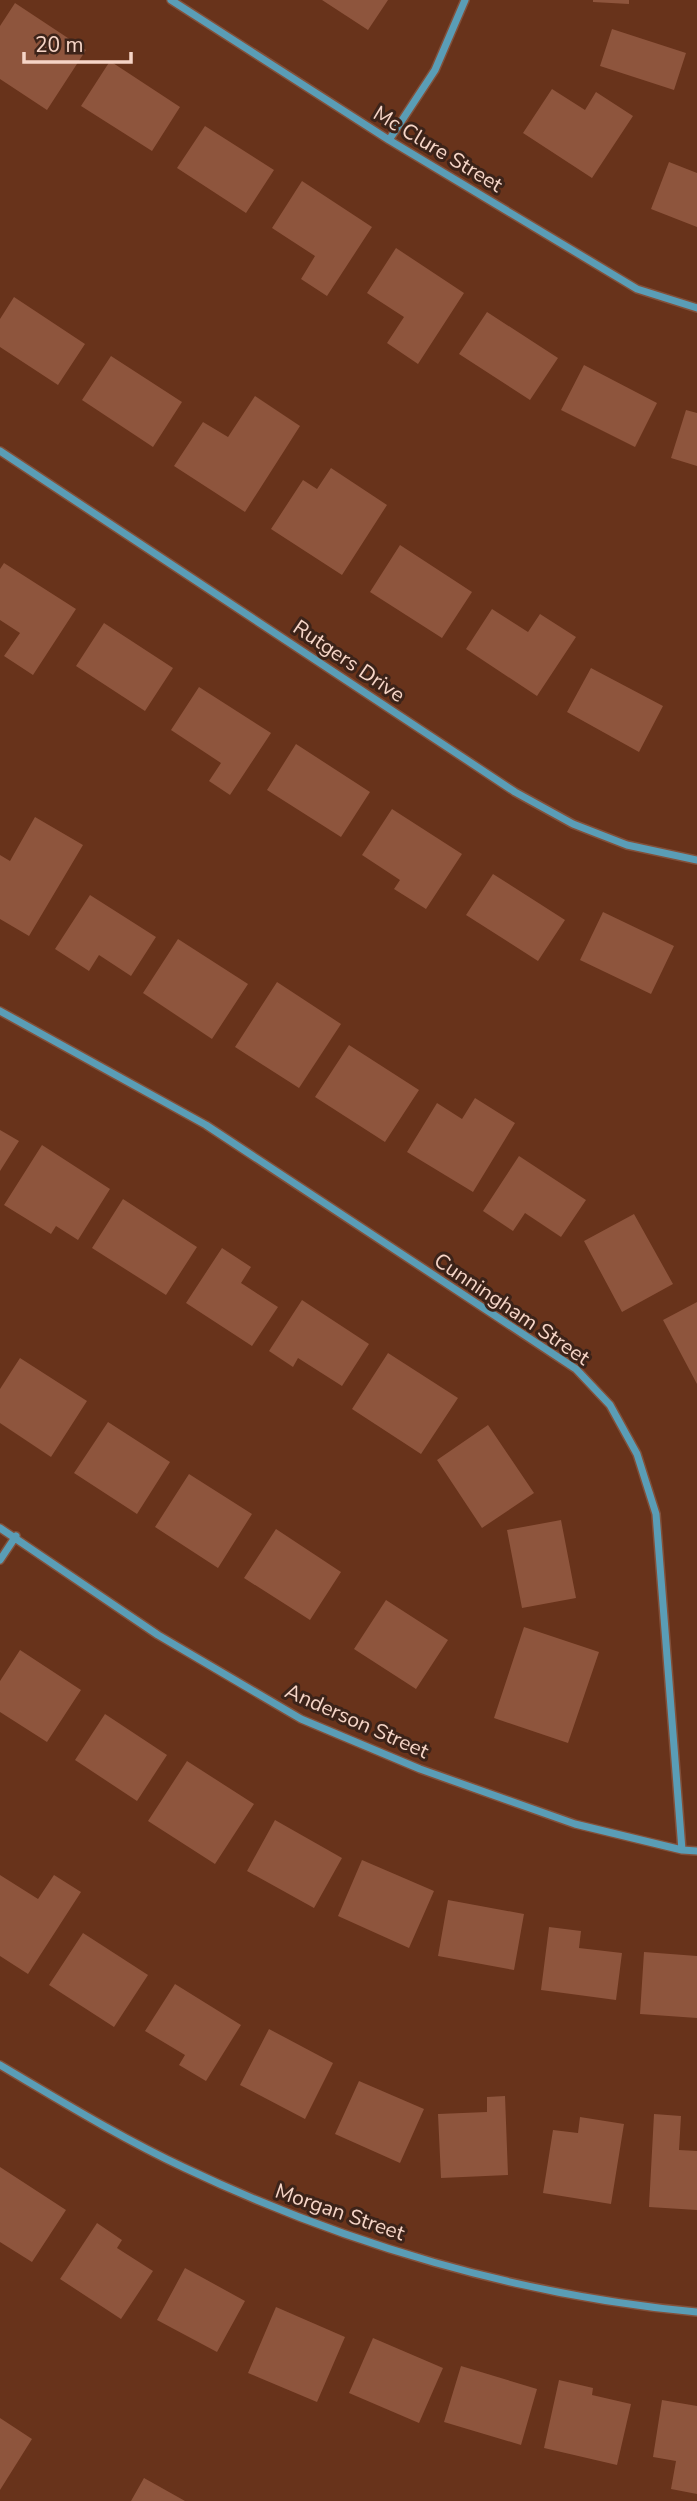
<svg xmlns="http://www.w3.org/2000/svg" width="697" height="2501" font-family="'Nunito Sans',sans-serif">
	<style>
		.building { fill: #8e553d }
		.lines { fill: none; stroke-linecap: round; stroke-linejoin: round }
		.street-casing { stroke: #82503a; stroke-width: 10 }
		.street { stroke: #5a9db6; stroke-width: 7 }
		.labels { text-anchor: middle; stroke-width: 6; stroke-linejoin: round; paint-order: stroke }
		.street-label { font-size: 21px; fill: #f6d5c7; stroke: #3c2319 }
	</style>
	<rect width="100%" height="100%" fill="#68331b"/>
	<!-- building -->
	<path class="building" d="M 322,0 L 388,0 L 368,30 Z
		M 593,0 L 629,0 L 629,4 L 593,2 Z
		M 15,3 L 86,50 L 47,110 L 0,79 L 0,26 Z
		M 612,29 L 686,53 L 674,90 L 600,66 Z
		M 110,61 L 180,107 L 152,151 L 81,106 Z
		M 552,89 L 585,110 L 596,92 L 633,116 L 592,178 L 523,133 Z
		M 205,126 L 274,170 L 246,213 L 177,168 Z
		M 669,162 L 697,173 L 697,227 L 651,209 Z
		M 302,181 L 372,227 L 327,296 L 301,279 L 315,256 L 272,228 Z
		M 396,248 L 464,293 L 418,364 L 387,343 L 404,317 L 367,293 Z
		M 14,297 L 85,344 L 58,385 L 0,347 L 0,319 Z
		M 487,312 L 558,358 L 530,400 L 459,354 Z
		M 111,356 L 182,402 L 153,447 L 82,400 Z
		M 584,365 L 657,403 L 635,447 L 561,410 Z
		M 255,396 L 300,426 L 245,512 L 174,466 L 203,422 L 228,437 Z
		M 686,410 L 697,413 L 697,466 L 671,458 Z
		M 331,468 L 387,505 L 342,575 L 271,529 L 303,480 L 317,489 Z
		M 400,545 L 472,592 L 442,638 L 370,592 Z
		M 4,563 L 76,609 L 33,675 L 4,656 L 20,633 L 0,620 L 0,569 Z
		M 492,609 L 528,632 L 540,614 L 576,637 L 537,696 L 466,649 Z
		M 104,623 L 173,668 L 145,711 L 76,666 Z
		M 591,668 L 663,706 L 639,752 L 567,712 Z
		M 199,687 L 271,733 L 230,795 L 209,781 L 221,763 L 171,730 Z
		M 296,744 L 370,792 L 341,837 L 267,790 Z
		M 392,809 L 462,854 L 426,909 L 394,889 L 400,880 L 362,855 Z
		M 35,817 L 83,845 L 29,936 L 0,919 L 0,855 L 10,861 Z
		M 493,874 L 565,920 L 538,961 L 466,915 Z
		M 90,895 L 156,937 L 131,976 L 99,955 L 89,971 L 55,949 Z
		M 603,912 L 674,946 L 651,994 L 580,960 Z
		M 178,939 L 248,984 L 212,1039 L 143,993 Z
		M 277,982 L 341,1024 L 299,1088 L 235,1047 Z
		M 349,1045 L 419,1090 L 385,1142 L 315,1097 Z
		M 475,1098 L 515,1123 L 473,1192 L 407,1152 L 437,1103 L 462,1119 Z
		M 0,1130 L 19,1141 L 0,1171 Z
		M 42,1145 L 110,1189 L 78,1240 L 56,1226 L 51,1234 L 4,1205 Z
		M 519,1156 L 586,1200 L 561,1237 L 525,1213 L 513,1231 L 483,1211 Z
		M 123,1199 L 197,1247 L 166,1295 L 92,1248 Z
		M 634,1214 L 673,1284 L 622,1312 L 584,1241 Z
		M 222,1248 L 251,1267 L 241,1283 L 278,1307 L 252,1346 L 186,1303 Z
		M 302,1300 L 369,1344 L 342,1386 L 298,1358 L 293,1367 L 269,1351 Z
		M 697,1302 L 697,1384 L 663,1320 Z
		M 388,1353 L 458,1398 L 421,1454 L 352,1409 Z
		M 20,1358 L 87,1401 L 51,1457 L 0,1423 L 0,1389 Z
		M 108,1422 L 170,1462 L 137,1514 L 74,1473 Z
		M 488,1425 L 534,1493 L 482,1528 L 437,1460 Z
		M 189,1474 L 252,1514 L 218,1568 L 155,1527 Z
		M 561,1520 L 576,1598 L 522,1608 L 507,1530 Z
		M 276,1529 L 341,1572 L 310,1620 L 244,1578 Z
		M 386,1600 L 448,1640 L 416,1689 L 354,1649 Z
		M 524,1627 L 599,1652 L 568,1743 L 494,1718 Z
		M 20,1650 L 81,1690 L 47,1742 L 0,1712 L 0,1681 Z
		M 105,1714 L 167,1755 L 137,1801 L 75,1760 Z
		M 187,1761 L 254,1804 L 215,1864 L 148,1821 Z
		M 275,1820 L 342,1858 L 314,1908 L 247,1871 Z
		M 362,1860 L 434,1891 L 409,1948 L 338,1916 Z
		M 0,1875 L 38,1899 L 54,1875 L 81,1892 L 28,1974 L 0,1956 Z
		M 448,1900 L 524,1914 L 514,1970 L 438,1956 Z
		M 549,1927 L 581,1931 L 579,1948 L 622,1953 L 616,2000 L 541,1990 Z
		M 83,1933 L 148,1975 L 114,2027 L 49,1985 Z
		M 644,1952 L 697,1956 L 697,2018 L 640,2014 Z
		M 175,1984 L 241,2025 L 206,2081 L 179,2065 L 185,2055 L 145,2031 Z
		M 269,2029 L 333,2063 L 305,2119 L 240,2085 Z
		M 359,2081 L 424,2109 L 400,2163 L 335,2134 Z
		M 505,2096 L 508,2175 L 441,2178 L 438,2114 L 487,2112 L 487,2097 Z
		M 654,2114 L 681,2116 L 679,2150 L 697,2151 L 697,2210 L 649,2207 Z
		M 580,2117 L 624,2124 L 611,2204 L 543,2193 L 553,2130 L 578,2133 Z
		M 0,2167 L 66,2210 L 32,2262 L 0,2242 Z
		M 97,2223 L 122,2240 L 117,2248 L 153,2271 L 121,2319 L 60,2279 Z
		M 185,2268 L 245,2301 L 217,2352 L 157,2320 Z
		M 276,2307 L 345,2337 L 317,2402 L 248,2373 Z
		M 373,2338 L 443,2368 L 419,2423 L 349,2393 Z
		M 461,2366 L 537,2389 L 521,2445 L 444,2422 Z
		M 559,2380 L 593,2388 L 592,2395 L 631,2404 L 617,2465 L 544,2448 Z
		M 662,2400 L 697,2406 L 697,2494 L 671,2489 L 676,2461 L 653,2457 Z
		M 0,2418 L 32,2439 L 0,2490 Z
		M 144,2478 L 185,2501 L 131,2501 Z"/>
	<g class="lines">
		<defs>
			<path id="street" d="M 171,0 L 389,140 L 637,289 L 697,308
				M 389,140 L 435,70 L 465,0
				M 0,451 L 515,792 L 573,824 L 627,845 L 697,860
				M 0,1011 L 206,1125 L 576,1369 L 610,1405 L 637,1454 L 656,1514 L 682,1850
				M 0,1528 L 158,1635 L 301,1719 L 420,1769 L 575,1824 L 682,1850 L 697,1851
				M 0,1560 L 16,1536
				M 0,2065 C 61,2101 121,2138 185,2168 C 345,2244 520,2296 697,2312"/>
		</defs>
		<!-- street casing -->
		<use href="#street" class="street-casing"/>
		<!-- street -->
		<use href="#street" class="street"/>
	</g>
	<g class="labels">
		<!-- street labels -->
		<g class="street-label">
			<text transform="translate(438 149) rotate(31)" y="7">Mc Clure Street</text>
			<text transform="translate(349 661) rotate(34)" y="7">Rutgers Drive</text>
			<text transform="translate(512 1309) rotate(34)" y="7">Cunningham Street</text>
			<text transform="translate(357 1721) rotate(24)" y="7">Anderson Street</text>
			<text transform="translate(340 2212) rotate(19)" y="7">Morgan Street</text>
		</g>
	</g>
	<!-- scale -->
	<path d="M24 52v10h107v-10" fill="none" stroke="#f6d5c7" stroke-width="3.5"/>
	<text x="35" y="52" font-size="21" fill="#f6d5c7" stroke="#3c2319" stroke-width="5" paint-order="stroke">20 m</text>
</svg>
